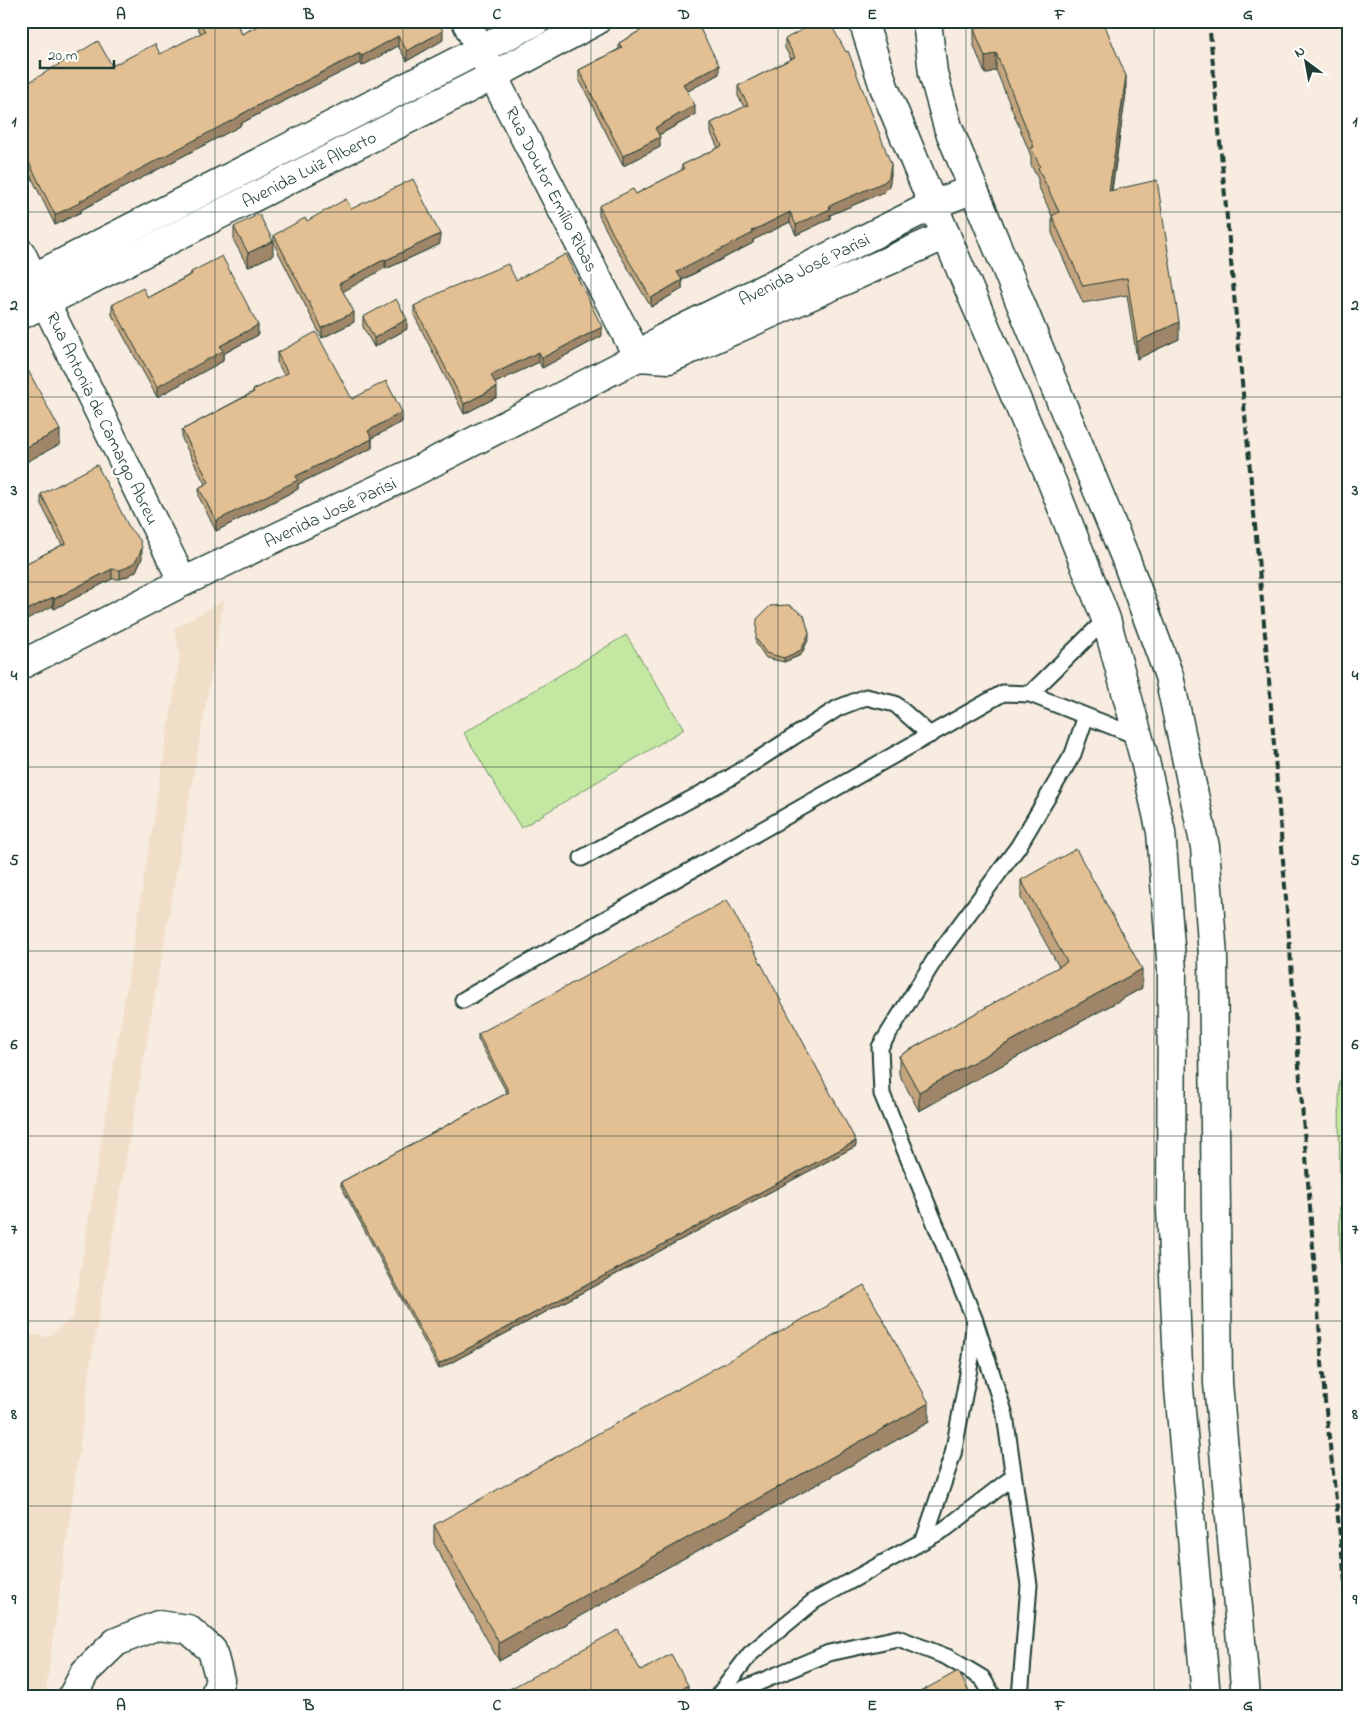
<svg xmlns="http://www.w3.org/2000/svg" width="1369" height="1718" font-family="'Indie Flower',sans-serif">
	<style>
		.built { fill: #f1dec8 }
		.green { fill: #c4e8a2; stroke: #72926b }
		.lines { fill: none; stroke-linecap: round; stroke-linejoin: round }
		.lane-casing { stroke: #1f3d34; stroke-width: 19 }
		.street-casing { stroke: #1f3d34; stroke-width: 31 }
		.secondary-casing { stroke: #1f3d34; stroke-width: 31 }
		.primary-casing { stroke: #1f3d34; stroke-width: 31 }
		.lane { stroke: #fff; stroke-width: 15 }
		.street { stroke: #fff; stroke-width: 28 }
		.secondary { stroke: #fff; stroke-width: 28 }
		.primary { stroke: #fff; stroke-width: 28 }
		.rail { stroke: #1f3d34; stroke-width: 4; stroke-dasharray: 8 4; stroke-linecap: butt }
		.wall { fill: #c3a47f; stroke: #1f3d34 }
		.shaded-wall { fill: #9f8668; stroke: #1f3d34 }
		.building { fill: #e3bf94; stroke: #1f3d34 }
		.grid { fill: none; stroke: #1f3d34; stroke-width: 1; stroke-opacity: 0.55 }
		.labels { text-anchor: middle; stroke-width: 5; stroke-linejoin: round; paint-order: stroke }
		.street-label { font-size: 18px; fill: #1f3d34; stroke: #fff }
		.neatline { fill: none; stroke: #1f3d34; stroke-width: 2 }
		.grid-label { font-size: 16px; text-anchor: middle; font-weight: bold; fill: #1f3d34 }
	</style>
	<rect width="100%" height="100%" fill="#f7ecdf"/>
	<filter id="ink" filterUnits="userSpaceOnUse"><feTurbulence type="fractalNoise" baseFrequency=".02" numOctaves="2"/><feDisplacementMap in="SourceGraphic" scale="10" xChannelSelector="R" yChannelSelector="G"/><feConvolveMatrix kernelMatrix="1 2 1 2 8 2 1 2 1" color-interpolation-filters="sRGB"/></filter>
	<g filter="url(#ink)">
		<!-- built -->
		<path class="built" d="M 224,600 L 93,1348 L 45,1697 L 21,1697 L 21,1333 L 48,1337 L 73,1317 L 180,655 L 174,629 Z"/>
		<!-- green -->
		<path class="green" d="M 626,635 L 684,729 L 521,828 L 464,733 Z
			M 1348,1077 L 1348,1356 L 1340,1258 L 1339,1081 Z"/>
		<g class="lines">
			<defs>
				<path id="lane" d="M 1106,619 L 1030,694 L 1139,737
					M 582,858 L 728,779 L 838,708 L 866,697 L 895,704 L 930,735
					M 463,1000 L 1003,693 L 1030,694
					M 924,1540 L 953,1454 L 971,1358 L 974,1325
					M 717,1697 L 750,1654 L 814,1601 L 945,1529 L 1013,1477
					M 729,1697 L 741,1690 L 829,1653 L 898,1638 L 947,1657 L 982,1678 L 994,1697
					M 1020,1697 L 1029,1585 L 1005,1415 L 974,1318 L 882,1094 L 880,1047 L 937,956 L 1018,847 L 1073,754 L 1086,716"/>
				<path id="street" d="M 493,76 L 638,357
					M 21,253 L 183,582
					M 72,1697 L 85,1672 L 116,1642 L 158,1625 L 188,1629 L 212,1650 L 220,1680 L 214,1697"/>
				<path id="secondary" d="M 466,21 L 489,67
					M 21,284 L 536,21
					M 21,315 L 493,76 L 596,21
					M 638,357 L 669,359 L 946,235
					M 21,665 L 183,582 L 412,473 L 638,357 L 662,339 L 933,205 L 973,189"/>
				<path id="primary" d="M 863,21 L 884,87 L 933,205 L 1052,482 L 1106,619 L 1145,761 L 1161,832 L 1172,971 L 1171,1208 L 1179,1388 L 1206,1697
					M 927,21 L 933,73 L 948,127 L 1125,557 L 1169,676 L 1205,847 L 1213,957 L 1218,1383 L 1246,1697"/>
			</defs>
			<!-- lane casing -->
			<use href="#lane" class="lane-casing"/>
			<!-- street casing -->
			<use href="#street" class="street-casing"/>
			<!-- secondary casing -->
			<use href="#secondary" class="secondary-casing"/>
			<!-- primary casing -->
			<use href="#primary" class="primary-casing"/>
			<!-- lane -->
			<use href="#lane" class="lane"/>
			<!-- street -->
			<use href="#street" class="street"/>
			<!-- secondary -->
			<use href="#secondary" class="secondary"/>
			<!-- primary -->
			<use href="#primary" class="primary"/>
			<!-- rail -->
			<path class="rail" d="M 1209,21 L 1268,667 L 1325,1401 L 1348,1608"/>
		</g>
		<!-- wall -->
		<path class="wall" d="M 194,21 L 235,21 L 242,34 L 268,21 L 443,40 L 407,61 L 398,46 L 362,66 L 360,63 L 268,109 L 240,124 L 240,126 L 81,210 L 81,212 L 55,225 L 21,156 L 21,128 L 23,127 L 21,124 L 21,87 L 160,54 L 201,34 Z
			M 655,21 L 696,21 L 719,74 L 687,91 L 695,115 L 659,135 L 660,147 L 623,166 L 579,79 L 579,70 L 619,49 L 619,43 L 655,22 Z
			M 977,21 L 1103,21 L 1126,93 L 1112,190 L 1179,339 L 1137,359 L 1127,295 L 1083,303 L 1052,233 L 1052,216 L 1038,185 L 1038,179 L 1031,165 L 1031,156 L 996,70 L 985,74 L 974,46 L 974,29 L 979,27 Z
			M 785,39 L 891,174 L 889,187 L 884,192 L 830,215 L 830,219 L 796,235 L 790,222 L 753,240 L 753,243 L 682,280 L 682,289 L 651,307 L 613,243 L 599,216 L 599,206 L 636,194 L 682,170 L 682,165 L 718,148 L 711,133 L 711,123 L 744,107 L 738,96 L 738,86 L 791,59 L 785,48 Z
			M 351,209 L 440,244 L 386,269 L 385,268 L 343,291 L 354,322 L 322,338 L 274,244 L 274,235 Z
			M 234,227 L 273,255 L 248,267 L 234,241 Z
			M 191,272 L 258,335 L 223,354 L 223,361 L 157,397 L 112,315 L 112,305 L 148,298 L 191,274 Z
			M 516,280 L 602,336 L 542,368 L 539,362 L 495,383 L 497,397 L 464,414 L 414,315 L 414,306 Z
			M 363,317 L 407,329 L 374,347 L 363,327 Z
			M 277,353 L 352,399 L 402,422 L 372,438 L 372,448 L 298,484 L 298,489 L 216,531 L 199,497 L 199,488 L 205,484 L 182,439 L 182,430 L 253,392 L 253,390 L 284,375 L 277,362 Z
			M 41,494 L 142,558 L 136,571 L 128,576 L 120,579 L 112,579 L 54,609 L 25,564 L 62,545 L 41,504 Z
			M 756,638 L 809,638 L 801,655 L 784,662 L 766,658 L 756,643 Z
			M 1021,880 L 1142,988 L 919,1111 L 899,1074 L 899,1056 L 1059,967 L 1021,898 Z
			M 478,1034 L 856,1146 L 439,1369 L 341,1186 L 341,1182 L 507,1093 L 478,1039 Z
			M 929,1422 L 499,1661 L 434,1544 L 434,1525 Z"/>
		<!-- shaded-wall -->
		<path class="shaded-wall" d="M 443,31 L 443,40 L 407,61 L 407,51 Z
			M 398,36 L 398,46 L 362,66 L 362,56 Z
			M 360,53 L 360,63 L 268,109 L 240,124 L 240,126 L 81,210 L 81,212 L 55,225 L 55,215 L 80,201 L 268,100 Z
			M 996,53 L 996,70 L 985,74 L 985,57 Z
			M 719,65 L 719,74 L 683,94 L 683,84 Z
			M 1126,76 L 1126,93 L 1109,207 L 1109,191 Z
			M 695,105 L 695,115 L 655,137 L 655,128 Z
			M 660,137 L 660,147 L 623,166 L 623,156 Z
			M 891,164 L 891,174 L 889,187 L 884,192 L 830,215 L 830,219 L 796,235 L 796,225 L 829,206 Z
			M 790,212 L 790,222 L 753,240 L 753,243 L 677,282 L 677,272 L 752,231 Z
			M 440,234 L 440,244 L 386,269 L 386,260 Z
			M 273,241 L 273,255 L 248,267 L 248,253 Z
			M 385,259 L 385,268 L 339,294 L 339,284 Z
			M 682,280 L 682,289 L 651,307 L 651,298 Z
			M 354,312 L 354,322 L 322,338 L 322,328 Z
			M 407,319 L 407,329 L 374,347 L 374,338 Z
			M 1179,322 L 1179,339 L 1137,359 L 1137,342 Z
			M 258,325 L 258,335 L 223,354 L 223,361 L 157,397 L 157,387 L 220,346 Z
			M 602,327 L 602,336 L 542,368 L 542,358 Z
			M 539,352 L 539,362 L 491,385 L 491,375 Z
			M 497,387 L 497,397 L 464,414 L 464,404 Z
			M 402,412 L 402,422 L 368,440 L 368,431 Z
			M 60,430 L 60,444 L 21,465 L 21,450 Z
			M 372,439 L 372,448 L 298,484 L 298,489 L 216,531 L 216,521 L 296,476 Z
			M 142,548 L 142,558 L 136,571 L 128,576 L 120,579 L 120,570 Z
			M 112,569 L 112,579 L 54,609 L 54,599 Z
			M 53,597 L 53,606 L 21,622 L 21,613 Z
			M 809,633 L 809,638 L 801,655 L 784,662 L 784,658 Z
			M 1142,969 L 1142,988 L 919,1111 L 919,1092 Z
			M 856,1141 L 856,1146 L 439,1369 L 439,1364 Z
			M 929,1403 L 929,1422 L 499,1661 L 499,1643 Z
			M 688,1685 L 688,1697 L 667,1697 Z"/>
		<!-- building -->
		<path class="building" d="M 199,21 L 235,21 L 242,34 L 268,21 L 437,21 L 443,31 L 407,51 L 398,36 L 362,56 L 360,53 L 268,100 L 240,115 L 240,116 L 80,201 L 81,202 L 55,215 L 21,146 L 21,128 L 28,125 L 21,114 L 21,87 L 98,41 L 112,66 L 155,44 L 160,54 L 205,31 Z
			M 657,21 L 696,21 L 719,65 L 683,84 L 695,105 L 655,128 L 660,137 L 623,156 L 579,70 L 622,48 L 619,43 Z
			M 818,21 L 829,21 L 846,52 L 848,51 L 891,164 L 889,177 L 884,182 L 829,206 L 830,209 L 796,225 L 790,212 L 752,231 L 753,233 L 677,272 L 682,280 L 651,298 L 613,234 L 599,206 L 633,189 L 636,194 L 684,169 L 682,165 L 722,146 L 711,123 L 748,105 L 738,86 L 795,57 L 785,39 Z
			M 983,21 L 1103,21 L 1126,76 L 1109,191 L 1157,180 L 1179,322 L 1137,342 L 1127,278 L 1083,286 L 1052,216 L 1059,212 L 1038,168 L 1040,166 L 1031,148 L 1034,147 L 996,53 L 985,57 L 974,29 L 985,25 Z
			M 413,179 L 440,234 L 386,260 L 385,259 L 339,284 L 354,312 L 322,328 L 274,235 L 305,218 L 307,221 L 346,199 L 351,209 Z
			M 259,214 L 273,241 L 248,253 L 234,227 Z
			M 566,254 L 602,327 L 542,358 L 539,352 L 491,375 L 497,387 L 464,404 L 414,306 L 447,289 L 508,264 L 516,280 Z
			M 222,256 L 258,325 L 220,346 L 223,351 L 157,387 L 112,305 L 143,288 L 148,298 L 192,274 L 191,272 Z
			M 396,299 L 407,319 L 374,338 L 363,317 Z
			M 316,332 L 352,399 L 386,381 L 402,412 L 368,431 L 372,439 L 296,476 L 298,480 L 216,521 L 199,488 L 209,482 L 182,430 L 254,392 L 253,390 L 288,373 L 277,353 Z
			M 21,357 L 60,430 L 21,450 Z
			M 97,465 L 130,529 L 140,540 L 142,548 L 136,561 L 128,567 L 120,570 L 112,569 L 54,599 L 53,597 L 21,613 L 21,556 L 25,564 L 66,543 L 41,494 Z
			M 789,605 L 804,615 L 809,633 L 801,650 L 784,658 L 766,653 L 756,638 L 757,619 L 770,606 Z
			M 1076,849 L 1142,969 L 919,1092 L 899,1056 L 1067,962 L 1021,880 Z
			M 727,900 L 856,1141 L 439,1364 L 341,1182 L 509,1092 L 478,1034 Z
			M 864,1285 L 929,1403 L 499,1643 L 434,1525 Z
			M 618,1630 L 641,1671 L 671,1654 L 688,1685 L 667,1697 L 495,1697 Z
			M 958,1671 L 972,1697 L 911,1697 Z"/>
	</g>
	<!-- grid -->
	<path class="grid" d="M 215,21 L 215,1697M 403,21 L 403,1697M 591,21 L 591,1697M 778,21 L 778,1697M 966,21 L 966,1697M 1154,21 L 1154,1697M 21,212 L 1348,212M 21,397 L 1348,397M 21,582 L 1348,582M 21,767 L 1348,767M 21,951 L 1348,951M 21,1136 L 1348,1136M 21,1321 L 1348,1321M 21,1506 L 1348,1506"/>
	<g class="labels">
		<!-- street labels -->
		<g class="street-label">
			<text transform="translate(309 169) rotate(-27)" y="6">Avenida Luiz Alberto</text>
			<text transform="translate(552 189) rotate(63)" y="6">Rua Doutor Emílio Ribas</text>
			<text transform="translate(804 269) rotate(-26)" y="6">Avenida José Parisi</text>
			<text transform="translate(103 418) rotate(64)" y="6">Rua Antonia de Camargo Abreu</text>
			<text transform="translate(330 512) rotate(-25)" y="6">Avenida José Parisi</text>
		</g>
	</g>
	<!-- margin -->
	<rect width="1369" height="1718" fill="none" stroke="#fff" stroke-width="55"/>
	<!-- north arrow -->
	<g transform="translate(1306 62) rotate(328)" stroke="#ffffff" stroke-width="4" paint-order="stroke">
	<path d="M0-4L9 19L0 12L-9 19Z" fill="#1f3d34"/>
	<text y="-8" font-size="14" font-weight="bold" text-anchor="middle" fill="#1f3d34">N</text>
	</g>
	<!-- scale -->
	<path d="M40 60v8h74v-8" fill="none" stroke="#1f3d34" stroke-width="2.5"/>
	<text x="48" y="60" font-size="15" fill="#1f3d34" stroke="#ffffff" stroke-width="4" paint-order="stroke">20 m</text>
	<rect x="28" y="28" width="1314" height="1662" class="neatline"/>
	<g class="grid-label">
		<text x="121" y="19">A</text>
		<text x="309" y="19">B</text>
		<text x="497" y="19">C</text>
		<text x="684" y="19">D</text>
		<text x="872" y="19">E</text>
		<text x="1060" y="19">F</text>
		<text x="1248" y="19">G</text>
		<text x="14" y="126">1</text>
		<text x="1355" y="126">1</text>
		<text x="14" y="310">2</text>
		<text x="1355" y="310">2</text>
		<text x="14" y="495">3</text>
		<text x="1355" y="495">3</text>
		<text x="14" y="680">4</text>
		<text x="1355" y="680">4</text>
		<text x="14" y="865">5</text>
		<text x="1355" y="865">5</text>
		<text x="14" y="1049">6</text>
		<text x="1355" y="1049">6</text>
		<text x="14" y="1234">7</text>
		<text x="1355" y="1234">7</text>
		<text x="14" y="1419">8</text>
		<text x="1355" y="1419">8</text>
		<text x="14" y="1604">9</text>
		<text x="1355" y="1604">9</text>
		<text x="121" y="1710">A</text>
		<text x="309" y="1710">B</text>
		<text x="497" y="1710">C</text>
		<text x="684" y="1710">D</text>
		<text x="872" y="1710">E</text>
		<text x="1060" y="1710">F</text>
		<text x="1248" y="1710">G</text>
	</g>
</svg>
